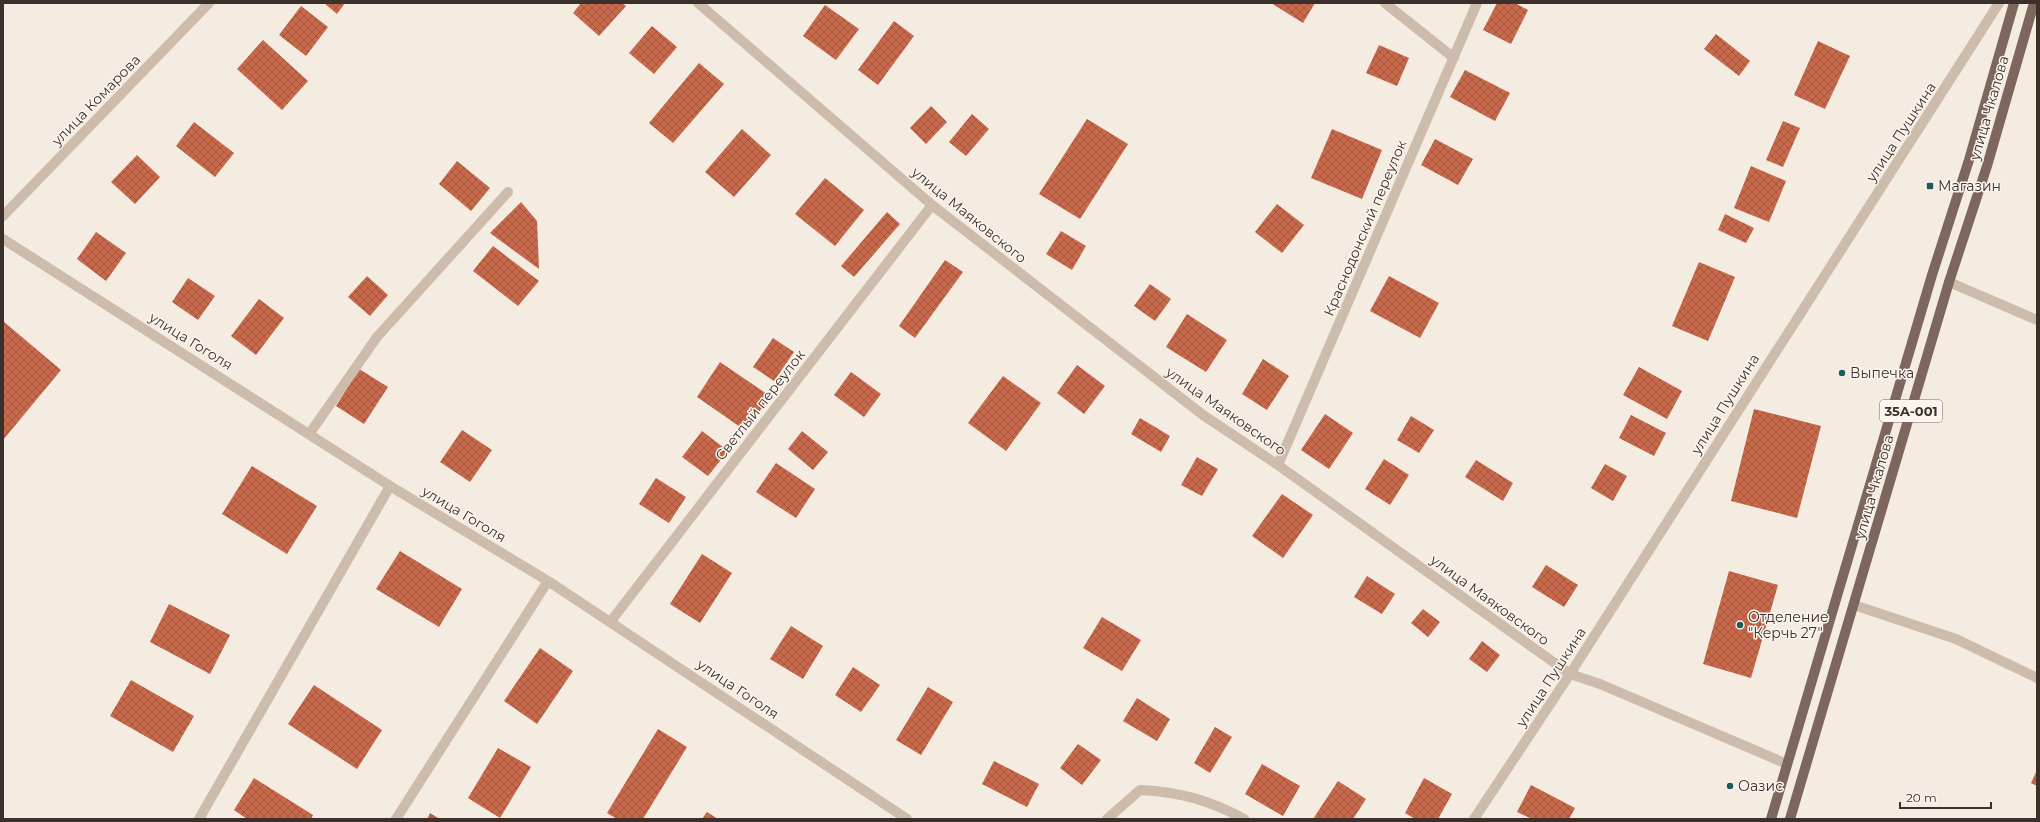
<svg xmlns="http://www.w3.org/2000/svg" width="2040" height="822" font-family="Montserrat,sans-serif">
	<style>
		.building { fill: url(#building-cross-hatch) }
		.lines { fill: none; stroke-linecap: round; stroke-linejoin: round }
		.service { stroke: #cdbbac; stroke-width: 10 }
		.minor { stroke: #cdbbac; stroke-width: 10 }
		.primary { stroke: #7d675c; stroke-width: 10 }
		.poi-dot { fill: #1f5a5e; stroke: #fbf5ee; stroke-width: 1.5 }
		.labels { text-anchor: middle; stroke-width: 3; stroke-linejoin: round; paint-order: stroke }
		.shield { fill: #fbf5ee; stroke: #756b66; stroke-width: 1 }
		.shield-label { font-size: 13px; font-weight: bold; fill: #3b302b }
		.street-label { font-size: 14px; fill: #3b302b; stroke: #fbf5ee }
		.poi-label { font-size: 14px; fill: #3b302b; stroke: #fbf5ee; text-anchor: start }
	</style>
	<defs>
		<pattern id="building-cross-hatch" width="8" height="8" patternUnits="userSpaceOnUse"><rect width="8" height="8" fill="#c8694b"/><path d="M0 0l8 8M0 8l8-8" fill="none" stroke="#a4573f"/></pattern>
	</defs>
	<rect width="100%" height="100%" fill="#f4ebe1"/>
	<!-- building -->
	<path class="building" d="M 324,3 L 345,3 L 337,14 Z
		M 581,3 L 622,3 L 626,6 L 599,36 L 573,13 Z
		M 1271,3 L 1315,3 L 1303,23 Z
		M 1497,3 L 1515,3 L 1528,10 L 1511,44 L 1483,30 Z
		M 825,5 L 859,29 L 836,60 L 803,36 Z
		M 301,6 L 328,27 L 306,56 L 279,35 Z
		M 894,21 L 914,36 L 878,85 L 858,70 Z
		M 652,26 L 677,47 L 654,74 L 629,53 Z
		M 1716,34 L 1750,61 L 1739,76 L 1704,49 Z
		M 263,40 L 308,81 L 282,110 L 237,69 Z
		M 1818,41 L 1850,56 L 1825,109 L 1794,95 Z
		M 1379,45 L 1409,58 L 1397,86 L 1366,73 Z
		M 699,63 L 724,84 L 673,143 L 649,123 Z
		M 1465,70 L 1510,93 L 1495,121 L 1450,97 Z
		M 931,106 L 947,122 L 926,144 L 910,128 Z
		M 972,114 L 989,129 L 966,156 L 949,142 Z
		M 1087,119 L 1128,144 L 1080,219 L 1039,194 Z
		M 1783,121 L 1800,128 L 1783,167 L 1766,160 Z
		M 194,122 L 234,153 L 215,177 L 176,146 Z
		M 742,129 L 771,155 L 734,197 L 705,172 Z
		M 1332,129 L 1382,150 L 1362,199 L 1311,178 Z
		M 1435,139 L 1473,159 L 1458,185 L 1421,165 Z
		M 137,155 L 160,177 L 135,204 L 111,182 Z
		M 457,161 L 490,188 L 471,211 L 439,184 Z
		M 1751,166 L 1786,181 L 1769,222 L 1734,208 Z
		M 825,178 L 864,210 L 835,246 L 795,214 Z
		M 521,202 L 537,221 L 539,269 L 490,233 Z
		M 1277,204 L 1304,225 L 1282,253 L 1255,232 Z
		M 887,212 L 900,224 L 854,277 L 841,266 Z
		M 1725,214 L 1754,228 L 1746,243 L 1718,230 Z
		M 1061,231 L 1086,246 L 1072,270 L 1046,254 Z
		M 96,232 L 126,253 L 106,281 L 77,259 Z
		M 493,246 L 539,281 L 518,306 L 473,271 Z
		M 945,260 L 963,272 L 915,338 L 899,326 Z
		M 1699,262 L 1735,277 L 1708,341 L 1672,326 Z
		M 367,276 L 388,295 L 370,316 L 348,297 Z
		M 1389,276 L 1439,303 L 1420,338 L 1370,311 Z
		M 188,278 L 215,296 L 198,320 L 172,302 Z
		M 1150,284 L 1171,299 L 1155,321 L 1134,306 Z
		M 259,299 L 284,318 L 256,355 L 231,336 Z
		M 1187,314 L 1227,340 L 1206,372 L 1166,347 Z
		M 3,321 L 61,370 L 3,440 Z
		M 773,338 L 794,352 L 774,381 L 753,367 Z
		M 1263,359 L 1289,376 L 1267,410 L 1242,394 Z
		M 720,362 L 770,396 L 746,431 L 697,397 Z
		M 1077,365 L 1105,386 L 1084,414 L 1057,393 Z
		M 1639,367 L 1682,391 L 1667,419 L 1623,395 Z
		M 359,369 L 388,387 L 364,424 L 336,406 Z
		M 851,372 L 881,394 L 864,417 L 834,395 Z
		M 1003,376 L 1041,403 L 1006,451 L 968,423 Z
		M 1754,409 L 1821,426 L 1797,518 L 1731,501 Z
		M 1325,414 L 1353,433 L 1329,469 L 1301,450 Z
		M 1631,415 L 1666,433 L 1654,456 L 1619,438 Z
		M 1411,416 L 1434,430 L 1419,453 L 1397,440 Z
		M 1140,418 L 1170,436 L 1161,452 L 1131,434 Z
		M 462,430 L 492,450 L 470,482 L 440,462 Z
		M 702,431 L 728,451 L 708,476 L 682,457 Z
		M 802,431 L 828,452 L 813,470 L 788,449 Z
		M 1197,457 L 1218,469 L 1202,496 L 1181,485 Z
		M 1384,459 L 1409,475 L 1390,505 L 1365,489 Z
		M 1476,460 L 1513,483 L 1503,501 L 1465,477 Z
		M 776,463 L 815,489 L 796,518 L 756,492 Z
		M 1605,464 L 1627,476 L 1613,501 L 1591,488 Z
		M 252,466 L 317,506 L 287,554 L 222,514 Z
		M 656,478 L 686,497 L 669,523 L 639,504 Z
		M 1282,494 L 1313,515 L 1283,558 L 1252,536 Z
		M 400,551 L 462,589 L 439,627 L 376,589 Z
		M 702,554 L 732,573 L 700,623 L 670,604 Z
		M 1546,565 L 1578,585 L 1564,607 L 1532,587 Z
		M 1729,571 L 1778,585 L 1751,678 L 1703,664 Z
		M 1367,576 L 1395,594 L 1382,614 L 1354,597 Z
		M 169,604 L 230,635 L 210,674 L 150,642 Z
		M 1423,609 L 1440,622 L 1428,637 L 1411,623 Z
		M 1102,617 L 1141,640 L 1122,671 L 1083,648 Z
		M 791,626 L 823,646 L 803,679 L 770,659 Z
		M 1482,641 L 1500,655 L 1487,672 L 1469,659 Z
		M 540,648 L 573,671 L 537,724 L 504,701 Z
		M 853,667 L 880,685 L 861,712 L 835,695 Z
		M 131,680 L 194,716 L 173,752 L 110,716 Z
		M 314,685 L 382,730 L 357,769 L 288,724 Z
		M 928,687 L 953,702 L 921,755 L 896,740 Z
		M 1137,698 L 1170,719 L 1157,741 L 1123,721 Z
		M 1215,727 L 1232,737 L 1210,773 L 1194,763 Z
		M 658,729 L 687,747 L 643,819 L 617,819 L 607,813 Z
		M 1078,744 L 1101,760 L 1082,785 L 1060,768 Z
		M 498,748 L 531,767 L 500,818 L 468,798 Z
		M 994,761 L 1039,784 L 1027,807 L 982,784 Z
		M 1262,764 L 1300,786 L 1283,816 L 1245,794 Z
		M 2037,770 L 2037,786 L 2031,783 Z
		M 254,778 L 313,815 L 311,819 L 247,819 L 234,810 Z
		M 1424,778 L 1452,794 L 1438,819 L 1415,819 L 1405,813 Z
		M 1338,781 L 1366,799 L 1353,819 L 1313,819 Z
		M 1531,785 L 1575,808 L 1569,819 L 1532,819 L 1517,812 Z
		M 707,812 L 718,819 L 702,819 Z
		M 430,813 L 440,819 L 427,819 Z"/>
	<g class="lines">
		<!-- service -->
		<path class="service" d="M 310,433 L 377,337 L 508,192"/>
		<!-- minor -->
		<path class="minor" d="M 698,3 L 932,205 L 1203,415 L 1278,465 L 1570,674 L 1600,684 L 1787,764
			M 1385,3 L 1454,58
			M 3,216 L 209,3
			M 3,239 L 390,486 L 548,581 L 907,819
			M 1949,282 L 2037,320
			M 1278,465 L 1477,3
			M 1854,605 L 1956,639 L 2037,678
			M 611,621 L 932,205
			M 199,819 L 390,486
			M 396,819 L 548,581
			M 1107,819 L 1140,790 C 1180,792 1209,800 1244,819
			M 1474,819 L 1570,674 L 1999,3"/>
		<!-- primary -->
		<path class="primary" d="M 1771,819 L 1932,275 L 1969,160 L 2014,3
			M 1790,819 L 1949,282 L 1987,166 L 2034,3"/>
	</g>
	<!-- markers -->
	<g class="poi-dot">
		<rect x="1926" y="182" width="8" height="8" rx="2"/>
		<circle cx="1842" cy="373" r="4"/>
		<circle cx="1740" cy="625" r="4"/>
		<circle cx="1730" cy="786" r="4"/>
	</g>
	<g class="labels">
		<!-- shield labels -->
		<rect class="shield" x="1880" y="400" width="62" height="22" rx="3"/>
		<g class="shield-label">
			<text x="1911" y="416">35А-001</text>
		</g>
		<!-- street labels -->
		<g class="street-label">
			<text transform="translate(96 100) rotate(-46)" y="5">улица Комарова</text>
			<text transform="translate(1989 108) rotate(-74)" y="5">улица Чкалова</text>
			<text transform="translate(1901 132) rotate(-57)" y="5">улица Пушкина</text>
			<text transform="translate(969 215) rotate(39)" y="5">улица Маяковского</text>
			<text transform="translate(1365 228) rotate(-67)" y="5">Краснодонский переулок</text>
			<text transform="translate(191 341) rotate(32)" y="5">улица Гоголя</text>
			<text transform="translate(1725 404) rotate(-58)" y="5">улица Пушкина</text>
			<text transform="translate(760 405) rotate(-52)" y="5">Светлый переулок</text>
			<text transform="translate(1226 411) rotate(35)" y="5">улица Маяковского</text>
			<text transform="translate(1874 487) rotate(-74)" y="5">улица Чкалова</text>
			<text transform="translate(464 514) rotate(31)" y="5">улица Гоголя</text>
			<text transform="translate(1490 600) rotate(36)" y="5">улица Маяковского</text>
			<text transform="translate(1551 677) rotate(-57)" y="5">улица Пушкина</text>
			<text transform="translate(738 689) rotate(34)" y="5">улица Гоголя</text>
		</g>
		<!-- poi labels -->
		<g class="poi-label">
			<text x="1938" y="191">Магазин</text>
			<text x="1850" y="378">Выпечка</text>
			<text x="1748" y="622">Отделение<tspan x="1748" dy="16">"Керчь 27"</tspan></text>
			<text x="1738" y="791">Оазис</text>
		</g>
	</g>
	<!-- border -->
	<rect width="2040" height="822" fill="none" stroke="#3b302b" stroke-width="8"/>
	<!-- scale -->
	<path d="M1900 802v6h91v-6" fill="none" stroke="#3b302b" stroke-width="2"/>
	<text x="1906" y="802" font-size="12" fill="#3b302b" stroke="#fbf5ee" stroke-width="3" paint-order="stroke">20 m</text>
</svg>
